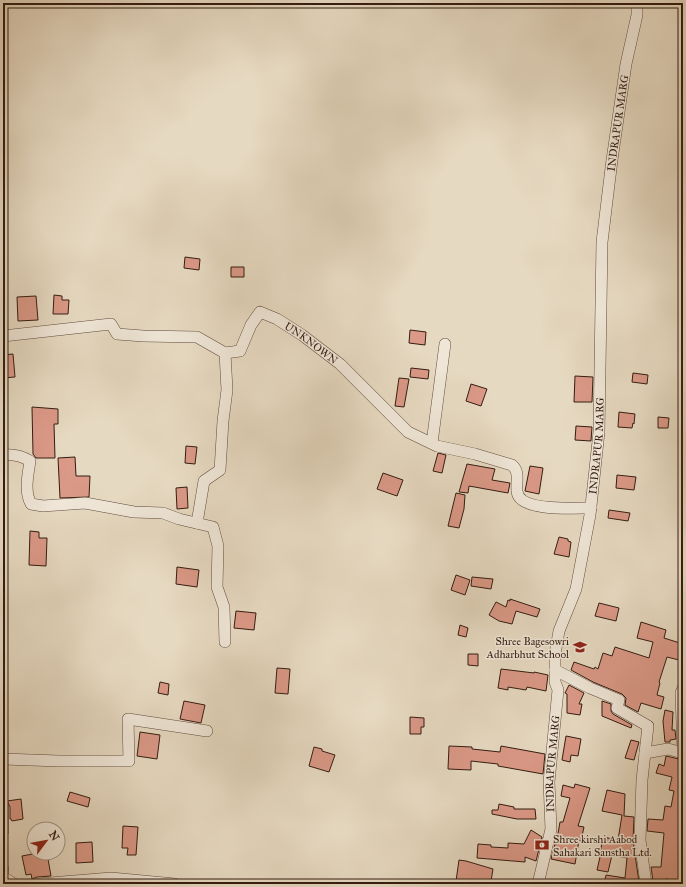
<svg xmlns="http://www.w3.org/2000/svg" width="686" height="887" font-family="'IM FELL Great Primer',serif">
	<style>
		.building { fill: #db9987; stroke: #331c11 }
		.lines { fill: none; stroke-linecap: round; stroke-linejoin: round }
		.minor-casing { stroke: #604b3d; stroke-width: 12 }
		.minor { stroke: #efe6d7; stroke-width: 11 }
		.labels { text-anchor: middle; stroke-width: 3; stroke-linejoin: round; paint-order: stroke }
		.street-label { font-size: 11px; fill: #331c11; stroke: #efe6d7 }
		.poi-label { font-size: 11px; fill: #331c11; stroke: #efe6d7; text-anchor: end }
	</style>
	<rect width="100%" height="100%" fill="#e6d9c1"/>
	<filter id="stains"><feTurbulence type="fractalNoise" baseFrequency=".005" numOctaves="4"/><feColorMatrix values="0 0 0 0 .2 0 0 0 0 .09 0 0 0 0 .02 0 0 0 .5 -.17"/></filter>
	<radialGradient id="worn" r=".72"><stop offset=".6" stop-color="#630" stop-opacity="0"/><stop offset="1" stop-color="#630" stop-opacity=".3"/></radialGradient>
	<!-- building -->
	<path class="building" d="M 185,257 L 200,259 L 199,270 L 184,268 Z
		M 231,267 L 244,267 L 244,277 L 231,277 Z
		M 54,295 L 62,296 L 62,300 L 69,300 L 68,314 L 53,314 Z
		M 36,296 L 38,320 L 18,321 L 17,297 Z
		M 410,330 L 426,332 L 425,345 L 409,343 Z
		M 13,354 L 15,377 L 3,378 L 3,355 Z
		M 411,368 L 429,370 L 428,379 L 410,377 Z
		M 633,373 L 648,375 L 647,384 L 632,382 Z
		M 575,376 L 593,377 L 592,402 L 574,402 Z
		M 399,378 L 409,379 L 404,407 L 395,406 Z
		M 471,384 L 487,389 L 481,406 L 466,401 Z
		M 32,407 L 58,409 L 58,424 L 54,424 L 55,458 L 36,458 L 33,454 Z
		M 619,412 L 635,414 L 634,424 L 633,423 L 632,428 L 618,427 Z
		M 658,417 L 669,418 L 668,428 L 658,428 Z
		M 576,426 L 592,427 L 591,441 L 575,440 Z
		M 186,446 L 197,447 L 195,464 L 185,463 Z
		M 438,453 L 446,455 L 442,473 L 433,471 Z
		M 75,457 L 76,476 L 90,476 L 89,497 L 60,498 L 58,458 Z
		M 467,464 L 495,469 L 492,480 L 510,483 L 508,493 L 469,486 L 468,493 L 459,492 Z
		M 530,466 L 543,468 L 539,494 L 525,491 Z
		M 383,473 L 403,480 L 397,496 L 377,489 Z
		M 617,475 L 636,477 L 634,490 L 616,488 Z
		M 187,487 L 188,508 L 177,509 L 176,488 Z
		M 456,493 L 465,495 L 464,509 L 459,528 L 448,526 Z
		M 609,510 L 630,513 L 628,521 L 608,518 Z
		M 30,531 L 39,532 L 39,538 L 47,538 L 46,566 L 29,565 Z
		M 559,537 L 568,539 L 568,541 L 571,542 L 569,557 L 554,554 Z
		M 177,567 L 199,570 L 197,587 L 176,584 Z
		M 456,575 L 470,580 L 465,595 L 451,590 Z
		M 472,577 L 493,579 L 491,589 L 471,586 Z
		M 510,599 L 540,609 L 537,617 L 516,611 L 512,624 L 499,621 L 489,615 L 496,602 L 506,607 L 508,600 L 510,601 Z
		M 599,603 L 619,608 L 616,621 L 595,616 Z
		M 236,611 L 256,613 L 254,630 L 234,628 Z
		M 641,622 L 666,630 L 664,638 L 683,644 L 683,661 L 667,657 L 659,682 L 660,683 L 657,695 L 664,697 L 661,709 L 641,703 L 638,712 L 625,705 L 626,698 L 622,694 L 593,682 L 571,670 L 574,662 L 594,669 L 595,667 L 598,669 L 603,653 L 612,656 L 615,647 L 649,658 L 653,642 L 637,638 Z
		M 460,625 L 468,628 L 466,637 L 458,635 Z
		M 468,654 L 478,654 L 478,666 L 468,665 Z
		M 277,668 L 290,669 L 288,694 L 275,693 Z
		M 501,669 L 534,673 L 534,672 L 548,675 L 546,691 L 527,687 L 526,690 L 508,687 L 508,690 L 498,688 Z
		M 160,682 L 169,684 L 168,695 L 158,693 Z
		M 569,685 L 584,693 L 579,704 L 582,704 L 580,715 L 567,713 L 567,694 L 565,693 Z
		M 184,701 L 205,705 L 201,723 L 180,719 Z
		M 602,701 L 611,704 L 611,711 L 613,714 L 632,725 L 631,728 L 602,716 Z
		M 665,710 L 673,712 L 672,730 L 675,730 L 676,739 L 670,740 L 670,742 L 665,742 L 663,721 Z
		M 410,717 L 424,718 L 424,727 L 421,727 L 421,734 L 410,734 Z
		M 140,732 L 160,735 L 157,759 L 137,756 Z
		M 566,736 L 581,739 L 578,756 L 571,755 L 570,762 L 562,760 Z
		M 631,740 L 639,742 L 634,760 L 625,758 Z
		M 449,746 L 472,747 L 472,749 L 500,752 L 501,746 L 545,754 L 543,774 L 498,766 L 498,764 L 471,761 L 471,770 L 448,769 Z
		M 314,747 L 322,749 L 322,751 L 335,755 L 329,772 L 309,766 Z
		M 666,756 L 683,760 L 683,884 L 668,884 L 668,879 L 653,881 L 651,867 L 661,867 L 664,833 L 647,831 L 648,819 L 663,820 L 665,806 L 671,807 L 674,791 L 669,790 L 672,777 L 656,773 L 659,764 L 664,766 Z
		M 575,784 L 590,788 L 578,826 L 584,827 L 581,841 L 579,840 L 575,864 L 551,859 L 555,844 L 556,845 L 560,822 L 563,822 L 570,798 L 561,796 L 563,785 L 574,788 Z
		M 607,790 L 625,794 L 624,816 L 634,817 L 633,841 L 639,882 L 636,882 L 635,884 L 604,884 L 606,875 L 625,878 L 627,858 L 612,855 L 608,872 L 597,870 L 601,853 L 600,853 L 603,837 L 618,840 L 622,815 L 602,811 Z
		M 70,792 L 90,798 L 88,807 L 67,801 Z
		M 21,799 L 23,819 L 12,821 L 11,819 L 10,819 L 10,807 L 7,801 Z
		M 499,804 L 514,807 L 514,809 L 535,809 L 536,819 L 517,819 L 492,814 L 492,810 L 498,810 Z
		M 123,826 L 138,827 L 136,855 L 127,855 L 128,848 L 122,848 Z
		M 531,830 L 542,837 L 536,861 L 525,857 L 525,862 L 477,858 L 478,844 L 491,845 L 491,847 L 508,848 L 508,843 L 524,844 Z
		M 92,842 L 93,862 L 76,863 L 76,843 Z
		M 38,853 L 47,853 L 51,876 L 37,877 L 32,879 L 31,874 L 26,875 L 22,856 Z
		M 459,860 L 466,861 L 493,869 L 491,881 L 484,880 L 483,884 L 482,884 L 456,881 Z"/>
	<g class="lines">
		<defs>
			<g id="minor">
				<path id="s1" d="M 3,336 L 111,324 L 117,334 L 143,336 L 197,337 L 225,353 L 240,351 L 251,325 L 260,312 L 277,319 L 302,335 L 340,364 L 408,432 L 437,446 L 475,454 L 512,465 C 520,472 516,481 517,491 C 518,512 575,508 591,508"/>
				<path d="M 432,443 L 445,344"/>
				<path d="M 3,455 C 12,454 22,456 30,461 C 28,475 24,491 31,504 L 43,506 L 85,503 L 134,512 L 163,513 L 179,519 L 213,527 L 218,546 L 217,587 L 224,607 L 225,642"/>
				<path d="M 197,523 L 204,481 L 220,470 L 223,421 L 227,390 L 225,353"/>
				<path d="M 555,670 L 590,688 L 619,700 L 617,708 L 648,726 L 642,780 L 640,840 L 646,884"/>
				<path d="M 645,753 L 668,749 L 683,753"/>
				<path d="M 683,753 L 681,693 L 683,688"/>
				<path d="M 3,759 L 59,761 L 129,761 L 128,719 L 207,731"/>
				<path d="M 3,807 L 3,831"/>
				<path d="M 3,869 L 3,877 L 14,884"/>
				<path d="M 38,884 L 111,878 L 175,884"/>
				<path id="s2" d="M 538,884 L 551,829 L 549,782 L 558,690 L 555,682 L 555,654 L 559,631 L 576,589 L 590,515 L 599,432 L 602,242 L 612,160 L 626,64 L 637,15 L 637,3"/>
			</g>
		</defs>
		<!-- minor casing -->
		<use href="#minor" class="minor-casing"/>
		<!-- minor -->
		<use href="#minor" class="minor"/>
	</g>
	<!-- icons -->
	<defs>
		<symbol id="school-bare" viewBox="-9 -9 18 18"><path d="M0-5L7-2L0 1L-7-2ZM-4 1L0 2.5L4 1V4Q0 6-4 4Z" fill="#8f2418" stroke="#efe6d7" stroke-width="2.5" paint-order="stroke"/></symbol>
		<symbol id="bank-bare" viewBox="-9 -9 18 18"><path d="M-6-4H6V4H-6ZM0-2.3a2.3 2.3 0 1 0 0 4.6a2.3 2.3 0 1 0 0-4.6Z" fill="#8f2418" stroke="#efe6d7" stroke-width="2.5" paint-order="stroke"/></symbol>
	</defs>
	<g fill-rule="evenodd">
		<use href="#school-bare" x="570" y="637" width="20" height="20"/>
		<use href="#bank-bare" x="532" y="835" width="20" height="20"/>
	</g>
	<g class="labels">
		<!-- street labels -->
		<g class="street-label">
			<text dy="4" stroke="none"><textPath href="#s2" startOffset="770">INDRAPUR MARG</textPath></text>
			<text dy="4" stroke="none"><textPath href="#s1" startOffset="352">UNKNOWN</textPath></text>
			<text dy="4" stroke="none"><textPath href="#s2" startOffset="446">INDRAPUR MARG</textPath></text>
			<text dy="4" stroke="none"><textPath href="#s2" startOffset="122">INDRAPUR MARG</textPath></text>
		</g>
		<!-- poi labels -->
		<g class="poi-label">
			<text x="569" y="645">Shree Bagesowri<tspan x="569" dy="13">Adharbhut School</tspan></text>
			<text x="553" y="843" text-anchor="start">Shree kirshi Aabod<tspan x="553" dy="13">Sahakari Sanstha Ltd.</tspan></text>
		</g>
	</g>
	<!-- margin -->
	<rect width="686" height="887" fill="none" stroke="#e6d9c1" stroke-width="16"/>
	<rect x="4" y="4" width="678" height="879" fill="none" stroke="#331c11" stroke-width="2"/>
	<rect x="8" y="8" width="670" height="871" fill="none" stroke="#331c11"/>
	<!-- north arrow -->
	<g transform="translate(46 841) rotate(58)"><circle r="19" fill="#efe6d7" stroke="#a49588"/>
	<path d="M0-3L7 15L0 10L-7 15Z" fill="#8f2418"/>
	<text y="-6" font-size="11" font-weight="bold" text-anchor="middle" fill="#331c11">N</text>
	</g>
	<rect width="100%" height="100%" filter="url(#stains)"/>
	<rect width="100%" height="100%" fill="url(#worn)"/>
</svg>
